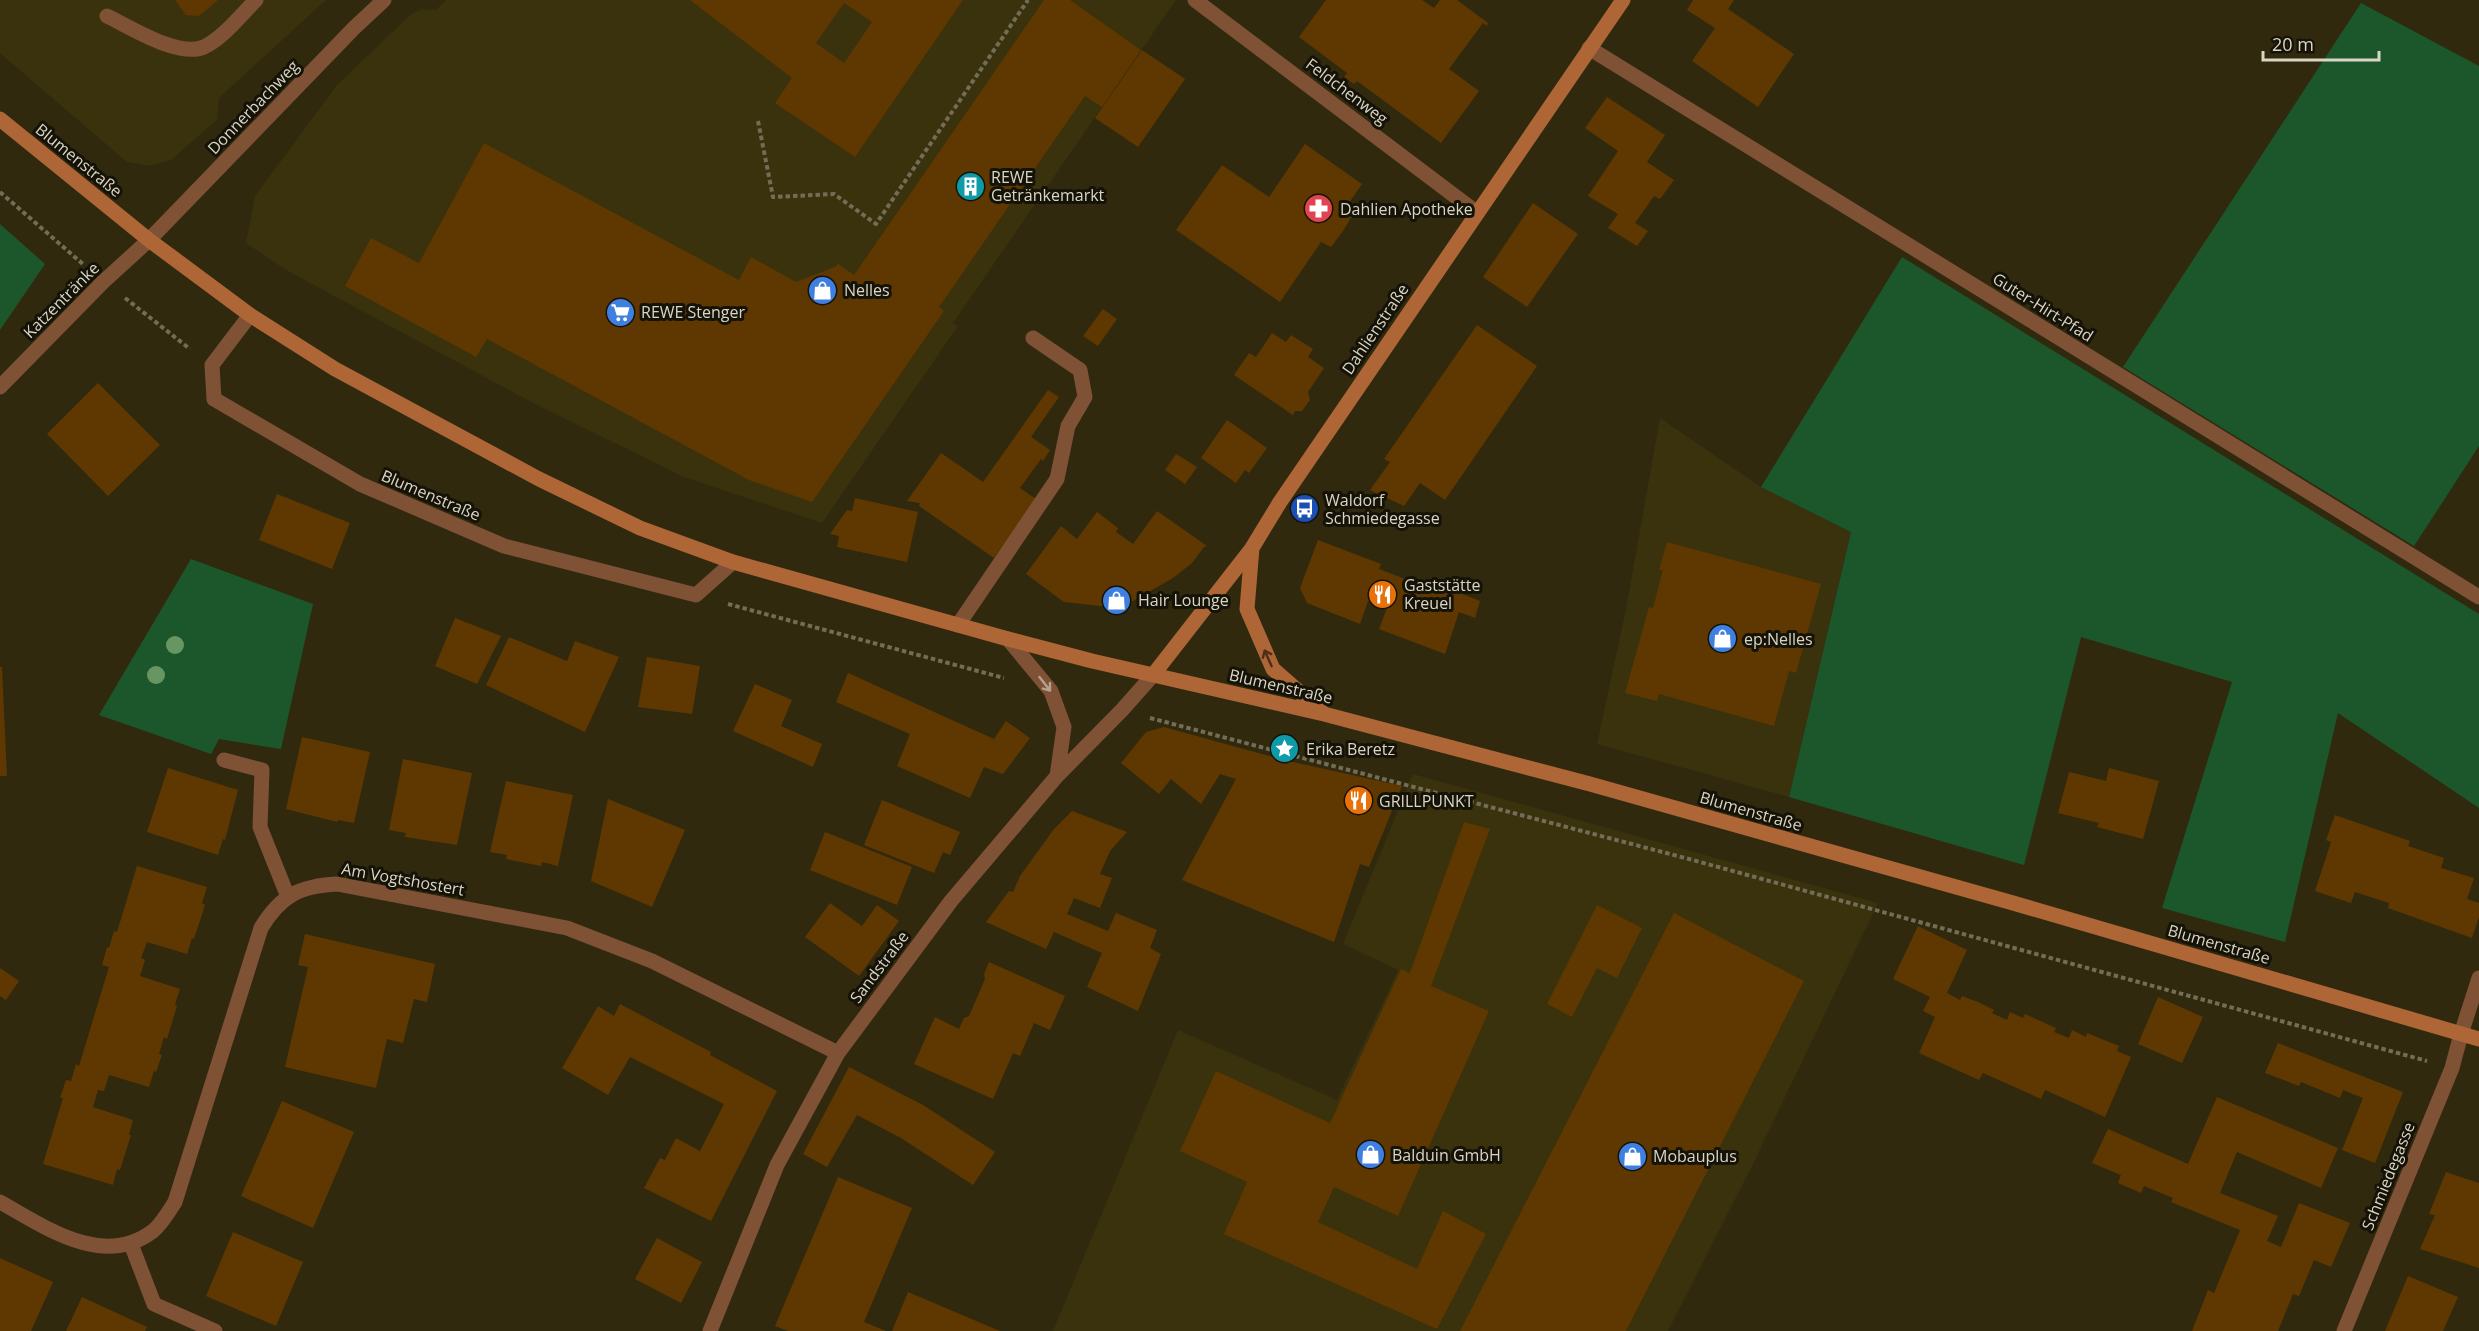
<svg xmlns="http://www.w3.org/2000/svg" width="2479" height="1331" font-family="'Open Sans',sans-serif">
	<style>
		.built { fill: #3a310d }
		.green { fill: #1c572c }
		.building { fill: #5f3801; fill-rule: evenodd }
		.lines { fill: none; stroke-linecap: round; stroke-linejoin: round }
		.path { stroke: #726d56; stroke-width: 4; stroke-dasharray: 4.5 3; stroke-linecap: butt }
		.lane { stroke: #7f5135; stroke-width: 15 }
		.street { stroke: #7f5135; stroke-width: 15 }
		.secondary { stroke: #ae6637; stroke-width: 15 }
		.tree { fill: #679662 }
		.oneway { stroke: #4b2f18 }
		.oneway2 { stroke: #b6a18c }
		.labels { text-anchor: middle; stroke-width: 6; stroke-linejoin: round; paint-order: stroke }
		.street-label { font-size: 16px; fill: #dad6c6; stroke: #151207 }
		.poi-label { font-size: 16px; fill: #dad6c6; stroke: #151207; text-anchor: start }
	</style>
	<rect width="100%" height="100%" fill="#30290e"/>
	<!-- built -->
	<path class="built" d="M 0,0 L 326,0 L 219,98 L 217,120 L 171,160 L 149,166 L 127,162 L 0,53 Z
		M 446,0 L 1176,0 L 953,323 L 958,326 L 822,523 L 684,477 L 535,404 L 286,270 L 246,243 L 255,196 L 337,85 L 410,15 L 422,9 L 436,10 Z
		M 1660,418 L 1761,487 L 1851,532 L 1789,797 L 1597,744 L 1626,609 Z
		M 1413,774 L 1878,903 L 1753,1164 L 1668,1331 L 1053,1331 L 1178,1030 L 1337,1100 L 1398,970 L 1343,944 Z"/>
	<!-- green -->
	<path class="green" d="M 2361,3 L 2479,66 L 2479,446 L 2414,546 L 2123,367 Z
		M 0,224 L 45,264 L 0,330 Z
		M 1902,257 L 2479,614 L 2479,808 L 2338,713 L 2285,942 L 2162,908 L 2232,682 L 2081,637 L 2024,865 L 1789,797 L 1851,532 L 1761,487 Z
		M 191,559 L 313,604 L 281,749 L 219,739 L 211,754 L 99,715 Z"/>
	<!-- building -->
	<path class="building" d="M 175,0 L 218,0 L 199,16 L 186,15 Z
		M 690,0 L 963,0 L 855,157 L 775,103 L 792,78 ZM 844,3 L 872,22 L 844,63 L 816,43 Z
		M 1044,0 L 1070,0 L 1141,50 L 1102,107 L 1085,96 L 939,307 L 944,311 L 812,502 L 749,480 L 487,339 L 476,357 L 345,286 L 371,238 L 419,263 L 484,143 L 739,280 L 751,257 L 796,282 L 837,266 L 837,263 L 854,275 Z
		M 1326,0 L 1422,0 L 1434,8 L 1440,0 L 1457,0 L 1488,23 L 1487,26 L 1483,23 L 1449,69 L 1479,91 L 1441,143 L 1357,81 L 1354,84 L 1344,77 L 1347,73 L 1299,37 Z
		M 1693,0 L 1734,0 L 1728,9 L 1794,54 L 1758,107 L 1692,61 L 1715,28 L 1687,10 Z
		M 1142,50 L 1185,79 L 1138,147 L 1095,118 Z
		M 1607,97 L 1665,135 L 1647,162 L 1674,180 L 1660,199 L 1654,196 L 1635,223 L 1648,231 L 1637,246 L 1608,228 L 1618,214 L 1588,196 L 1618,151 L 1585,128 Z
		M 1305,144 L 1362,184 L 1344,210 L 1352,216 L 1343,231 L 1331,247 L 1321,242 L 1280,302 L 1176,230 L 1222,165 L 1269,197 Z
		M 1533,203 L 1578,234 L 1527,307 L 1483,277 Z
		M 1103,309 L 1117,319 L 1098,346 L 1083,336 Z
		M 1477,325 L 1537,366 L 1445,500 L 1420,483 L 1404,506 L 1370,490 L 1390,462 L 1384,459 Z
		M 1272,333 L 1286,342 L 1291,335 L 1313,349 L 1308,357 L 1324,368 L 1308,392 L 1310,400 L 1302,411 L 1295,411 L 1293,415 L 1234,375 L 1249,353 L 1256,357 Z
		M 98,383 L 160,445 L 108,496 L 47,434 Z
		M 1048,390 L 1059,397 L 1031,437 L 1050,450 L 1043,461 L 1041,459 L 1020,488 L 1036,499 L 994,558 L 919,506 L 920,503 L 907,501 L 941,453 L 983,482 Z
		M 1227,420 L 1267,448 L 1249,473 L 1245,470 L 1236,483 L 1201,458 Z
		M 1176,454 L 1197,467 L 1185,484 L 1165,470 Z
		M 277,494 L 350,523 L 332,569 L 259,540 Z
		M 855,498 L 918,512 L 907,562 L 837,547 L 839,536 L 830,534 L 847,510 L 852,511 Z
		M 1157,511 L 1207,546 L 1204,547 L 1192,563 L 1173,578 L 1133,601 L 1109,607 L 1064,602 L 1026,574 L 1061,526 L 1077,539 L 1097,512 L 1118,528 L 1116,532 L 1133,544 Z
		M 1318,540 L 1381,564 L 1379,569 L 1426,587 L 1429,581 L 1480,601 L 1475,618 L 1459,612 L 1445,654 L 1379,629 L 1387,608 L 1368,601 L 1360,624 L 1307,603 L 1300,588 Z
		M 1667,542 L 1821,584 L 1796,673 L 1789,671 L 1774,726 L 1659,694 L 1657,701 L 1625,693 L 1649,607 L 1653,608 L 1663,570 L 1659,570 Z
		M 455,618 L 501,636 L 477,684 L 435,666 Z
		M 509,637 L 567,661 L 575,641 L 619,657 L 585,732 L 486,685 Z
		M 647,657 L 700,666 L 692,714 L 638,707 Z
		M 0,667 L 2,667 L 7,776 L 0,776 Z
		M 848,673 L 994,739 L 1006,721 L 1030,738 L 1003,774 L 984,767 L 970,798 L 897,766 L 910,734 L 836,702 Z
		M 755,684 L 792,700 L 781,726 L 822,744 L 813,767 L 733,731 Z
		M 1164,727 L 1284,760 L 1402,786 L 1369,867 L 1360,864 L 1334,942 L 1182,880 L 1236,779 L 1220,774 L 1201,804 L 1171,779 L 1159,794 L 1121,763 L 1146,732 Z
		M 302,737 L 370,752 L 354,823 L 338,820 L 337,822 L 286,809 Z
		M 403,759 L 472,773 L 457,845 L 405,837 L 406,833 L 389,830 Z
		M 168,768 L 238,790 L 225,840 L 223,839 L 218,855 L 147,832 Z
		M 2109,768 L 2159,781 L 2143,839 L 2097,827 L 2099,823 L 2058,813 L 2069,772 L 2106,781 Z
		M 506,781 L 573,795 L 558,866 L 542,862 L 541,866 L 506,859 L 507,855 L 490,852 Z
		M 608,799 L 685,830 L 652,907 L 591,881 Z
		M 882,800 L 960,832 L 950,855 L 943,852 L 934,873 L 864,845 Z
		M 1072,811 L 1127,832 L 1110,851 L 1100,874 L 1112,878 L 1100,908 L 1074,898 L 1067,914 L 1108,931 L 1116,913 L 1157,930 L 1150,948 L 1161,954 L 1138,1011 L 1087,987 L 1102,953 L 1054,932 L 1046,949 L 986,922 L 1009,891 L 1013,892 L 1020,876 L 1054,829 Z
		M 2335,815 L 2410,841 L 2408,846 L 2444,858 L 2441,868 L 2474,878 L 2467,899 L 2479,903 L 2479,917 L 2472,938 L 2388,908 L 2389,903 L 2355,892 L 2351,903 L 2315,891 L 2331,842 L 2326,840 Z
		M 1464,822 L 1490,829 L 1431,986 L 1489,1011 L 1398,1216 L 1334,1187 L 1318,1222 L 1417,1269 L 1443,1211 L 1486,1234 L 1437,1329 L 1224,1234 L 1247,1182 L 1180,1151 L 1216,1071 L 1330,1123 L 1401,969 L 1410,973 Z
		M 825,832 L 912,867 L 897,905 L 810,870 Z
		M 137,866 L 207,887 L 202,903 L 205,905 L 194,939 L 192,938 L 187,954 L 147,942 L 141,958 L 145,960 L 140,976 L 180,989 L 175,1004 L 177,1006 L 167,1039 L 164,1037 L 159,1054 L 162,1055 L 156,1072 L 154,1071 L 149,1087 L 109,1075 L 104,1091 L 98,1090 L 93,1107 L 133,1120 L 129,1135 L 131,1135 L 120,1170 L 117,1169 L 113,1185 L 43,1164 L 63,1098 L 60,1098 L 66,1080 L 71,1081 L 76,1064 L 79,1066 L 109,967 L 102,965 L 107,947 L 109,948 L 114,931 L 117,932 Z
		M 830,903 L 862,926 L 877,905 L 899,921 L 859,976 L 805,937 Z
		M 1597,905 L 1642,928 L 1617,978 L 1597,968 L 1572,1017 L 1547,1004 Z
		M 1674,913 L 1804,981 L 1626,1331 L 1460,1331 Z
		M 1918,926 L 1967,950 L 1947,993 L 1960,1000 L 1962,996 L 1978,1002 L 1994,1010 L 1992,1013 L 2007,1020 L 2010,1012 L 2023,1018 L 2025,1014 L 2056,1028 L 2054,1032 L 2069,1038 L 2072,1030 L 2086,1037 L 2087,1033 L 2119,1046 L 2117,1051 L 2131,1057 L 2105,1117 L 2045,1090 L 2041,1099 L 1983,1073 L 1979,1080 L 1919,1053 L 1935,1017 L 1923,1011 L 1930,997 L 1893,979 Z
		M 305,934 L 435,964 L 427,1002 L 414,999 L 403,1043 L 387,1039 L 376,1088 L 285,1067 L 308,967 L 298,965 Z
		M 989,962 L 1065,996 L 1050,1030 L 1034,1023 L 1020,1056 L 1013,1053 L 993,1099 L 914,1064 L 935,1017 L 959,1029 L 964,1018 L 969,1016 L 985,979 L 984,974 Z
		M 0,968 L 19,981 L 6,1000 L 0,996 Z
		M 2158,997 L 2203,1017 L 2182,1063 L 2138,1044 Z
		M 620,1004 L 711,1052 L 710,1055 L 777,1091 L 711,1221 L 644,1188 L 660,1158 L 665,1160 L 676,1138 L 700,1151 L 724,1104 L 630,1057 L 608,1095 L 562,1068 L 598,1006 L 614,1016 Z
		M 2278,1043 L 2403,1092 L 2375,1163 L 2342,1150 L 2363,1098 L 2343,1090 L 2340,1098 L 2301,1082 L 2299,1086 L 2265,1073 Z
		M 849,1067 L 923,1105 L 995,1152 L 973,1185 L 901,1138 L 857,1115 L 827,1167 L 803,1154 Z
		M 2217,1097 L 2338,1148 L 2321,1188 L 2237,1152 L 2220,1193 L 2278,1216 L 2267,1241 L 2281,1247 L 2299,1203 L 2350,1223 L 2331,1267 L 2314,1260 L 2299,1296 L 2293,1294 L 2278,1331 L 2192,1331 L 2208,1290 L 2214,1293 L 2240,1230 L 2171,1202 L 2173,1198 L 2144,1186 L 2141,1193 L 2118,1183 L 2121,1175 L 2092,1163 L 2108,1129 L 2188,1164 Z
		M 282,1101 L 354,1132 L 313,1228 L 241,1196 Z
		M 2446,1172 L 2479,1183 L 2479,1268 L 2420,1249 L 2435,1215 L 2429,1214 Z
		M 838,1177 L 912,1208 L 864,1322 L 886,1331 L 788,1331 L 775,1326 Z
		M 233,1232 L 303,1262 L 276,1326 L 206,1296 Z
		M 657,1238 L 702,1262 L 681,1303 L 635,1279 Z
		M 0,1258 L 53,1282 L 31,1331 L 0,1331 Z
		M 2408,1276 L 2458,1297 L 2443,1331 L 2385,1331 Z
		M 908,1292 L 1000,1331 L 892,1331 Z
		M 82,1297 L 147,1327 L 145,1331 L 66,1331 Z"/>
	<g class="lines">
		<!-- path -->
		<path class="path" d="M 758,121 L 773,197 L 834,194 L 876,224 L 1028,0
			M 0,192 L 84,265
			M 125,298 L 190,349
			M 728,604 L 1004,678
			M 1150,718 L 1689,859 L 2427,1061"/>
		<!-- lane -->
		<path class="lane" d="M 107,16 C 130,27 178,58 204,47 C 223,38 241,15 256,0
			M 1589,48 L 2479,597
			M 250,315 L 212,365 L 214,399 L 360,484 L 504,546 L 696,595 L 733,562
			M 958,625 L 1057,479 L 1068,426 L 1085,397 L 1080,370 L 1033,338
			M 224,760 L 262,770 L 260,827 L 288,897
			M 2461,1034 L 2479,978
			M 131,1244 L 154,1304 L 215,1331"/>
		<!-- street -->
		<path class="street" d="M 1195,0 L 1476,212
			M 0,387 L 103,282 L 149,240 L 354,28 L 384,0
			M 1008,639 L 1051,691 L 1064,727 L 1057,776
			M 0,1202 C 45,1227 103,1269 153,1231 C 162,1224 169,1211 175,1202 L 261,928 C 281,895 300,886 337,884 L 567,928 L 652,961 L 838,1053
			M 710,1331 L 777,1165 L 838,1053 L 951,901 L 1057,776 L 1122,710 L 1153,675
			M 2344,1331 L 2452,1068 L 2461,1034"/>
		<!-- secondary -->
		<path class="secondary" d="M 0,119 L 149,240 L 250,315 L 335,369 L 539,479 L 640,528 L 733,562 L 1008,639 L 1092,661 L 1324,714 L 1590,784 L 2013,903 L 2479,1039
			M 1252,548 L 1247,609 L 1273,669 L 1322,712
			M 1153,675 L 1252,548 L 1280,502 L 1623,0"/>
	</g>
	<!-- trees -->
	<g class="tree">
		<circle cx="175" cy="645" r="9"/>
		<circle cx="156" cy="675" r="9"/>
	</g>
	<!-- one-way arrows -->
	<defs><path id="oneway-shaft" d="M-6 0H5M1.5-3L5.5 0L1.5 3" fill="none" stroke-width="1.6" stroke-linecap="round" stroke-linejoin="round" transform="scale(1.5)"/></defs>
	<use class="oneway" href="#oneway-shaft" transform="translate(1268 658) rotate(-114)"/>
	<use class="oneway2" href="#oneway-shaft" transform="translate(1045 684) rotate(52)"/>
	<!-- icons -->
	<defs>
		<symbol id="building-disc" viewBox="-11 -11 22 22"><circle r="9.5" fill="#0f9aa8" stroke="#151207"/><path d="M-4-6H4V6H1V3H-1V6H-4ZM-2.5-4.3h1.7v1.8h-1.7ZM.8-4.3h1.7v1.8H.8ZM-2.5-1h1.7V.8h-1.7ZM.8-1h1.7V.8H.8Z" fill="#fff"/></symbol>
		<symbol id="pharmacy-disc" viewBox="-11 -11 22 22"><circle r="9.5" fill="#e0444e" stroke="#151207"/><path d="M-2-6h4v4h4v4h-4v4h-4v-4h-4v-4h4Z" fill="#fff"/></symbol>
		<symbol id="shop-disc" viewBox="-11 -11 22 22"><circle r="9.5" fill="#3f7fe0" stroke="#151207"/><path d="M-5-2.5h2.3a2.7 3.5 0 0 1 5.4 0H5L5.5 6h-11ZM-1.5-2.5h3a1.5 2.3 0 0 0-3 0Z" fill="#fff"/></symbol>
		<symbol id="supermarket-disc" viewBox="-11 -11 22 22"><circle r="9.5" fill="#3f7fe0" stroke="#151207"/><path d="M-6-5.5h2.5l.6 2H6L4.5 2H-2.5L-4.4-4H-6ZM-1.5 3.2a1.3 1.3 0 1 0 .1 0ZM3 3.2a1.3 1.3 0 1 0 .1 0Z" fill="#fff"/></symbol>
		<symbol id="bus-disc" viewBox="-11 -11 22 22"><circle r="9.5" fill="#1a4fb4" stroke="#151207"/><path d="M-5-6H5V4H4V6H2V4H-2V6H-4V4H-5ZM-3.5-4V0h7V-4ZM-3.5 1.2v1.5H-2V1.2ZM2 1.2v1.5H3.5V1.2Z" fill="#fff"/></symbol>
		<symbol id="restaurant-disc" viewBox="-11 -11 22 22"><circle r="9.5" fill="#e8710a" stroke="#151207"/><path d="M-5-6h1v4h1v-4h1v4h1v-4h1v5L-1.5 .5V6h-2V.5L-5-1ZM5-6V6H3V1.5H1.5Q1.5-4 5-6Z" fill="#fff"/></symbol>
		<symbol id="sight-disc" viewBox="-11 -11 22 22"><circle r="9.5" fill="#0f9aa8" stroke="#151207"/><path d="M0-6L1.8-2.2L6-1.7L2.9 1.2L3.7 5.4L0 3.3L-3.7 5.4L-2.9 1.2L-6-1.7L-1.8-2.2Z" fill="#fff"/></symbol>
	</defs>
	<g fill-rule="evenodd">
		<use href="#building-disc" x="954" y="170" width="33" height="33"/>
		<use href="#pharmacy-disc" x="1302" y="192" width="33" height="33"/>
		<use href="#shop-disc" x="806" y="274" width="33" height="33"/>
		<use href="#supermarket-disc" x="604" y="296" width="33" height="33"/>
		<use href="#bus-disc" x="1288" y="492" width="33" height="33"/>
		<use href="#restaurant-disc" x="1366" y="578" width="33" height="33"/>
		<use href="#shop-disc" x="1100" y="584" width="33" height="33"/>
		<use href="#shop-disc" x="1706" y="622" width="33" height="33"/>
		<use href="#sight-disc" x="1268" y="732" width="33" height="33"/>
		<use href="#restaurant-disc" x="1342" y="784" width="33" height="33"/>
		<use href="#shop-disc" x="1354" y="1138" width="33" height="33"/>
		<use href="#shop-disc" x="1616" y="1140" width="33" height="33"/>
	</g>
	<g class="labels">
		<!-- street labels -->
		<g class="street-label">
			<text transform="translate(1347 91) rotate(37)" y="6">Feldchenweg</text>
			<text transform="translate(253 107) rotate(-46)" y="6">Donnerbachweg</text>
			<text transform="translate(79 160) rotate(39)" y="6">Blumenstraße</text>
			<text transform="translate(61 300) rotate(-45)" y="6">Katzentränke</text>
			<text transform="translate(2043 307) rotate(32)" y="6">Guter-Hirt-Pfad</text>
			<text transform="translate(1375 329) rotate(-56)" y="6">Dahlienstraße</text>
			<text transform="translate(431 495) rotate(23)" y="6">Blumenstraße</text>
			<text transform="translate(1281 686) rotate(13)" y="6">Blumenstraße</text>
			<text transform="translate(1751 811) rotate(16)" y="6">Blumenstraße</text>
			<text transform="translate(403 879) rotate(10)" y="6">Am Vogtshostert</text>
			<text transform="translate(2219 944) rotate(16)" y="6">Blumenstraße</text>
			<text transform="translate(879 967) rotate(-53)" y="6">Sandstraße</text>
			<text transform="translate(2388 1176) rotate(-68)" y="6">Schmiedegasse</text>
		</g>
		<!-- poi labels -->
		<g class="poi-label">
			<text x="991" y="183">REWE<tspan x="991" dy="18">Getränkemarkt</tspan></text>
			<text x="1340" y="215">Dahlien Apotheke</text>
			<text x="844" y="296">Nelles</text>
			<text x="641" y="318">REWE Stenger</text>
			<text x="1325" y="506">Waldorf<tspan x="1325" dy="18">Schmiedegasse</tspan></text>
			<text x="1404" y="591">Gaststätte<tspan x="1404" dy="18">Kreuel</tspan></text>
			<text x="1138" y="606">Hair Lounge</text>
			<text x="1744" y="645">ep:Nelles</text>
			<text x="1306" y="755">Erika Beretz</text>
			<text x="1379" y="807">GRILLPUNKT</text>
			<text x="1392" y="1161">Balduin GmbH</text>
			<text x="1653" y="1162">Mobauplus</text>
		</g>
	</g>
	<!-- scale -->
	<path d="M2263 51v9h116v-9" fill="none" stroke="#dad6c6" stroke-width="3"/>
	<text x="2272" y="51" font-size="18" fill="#dad6c6" stroke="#151207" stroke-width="4.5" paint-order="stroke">20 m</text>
</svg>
